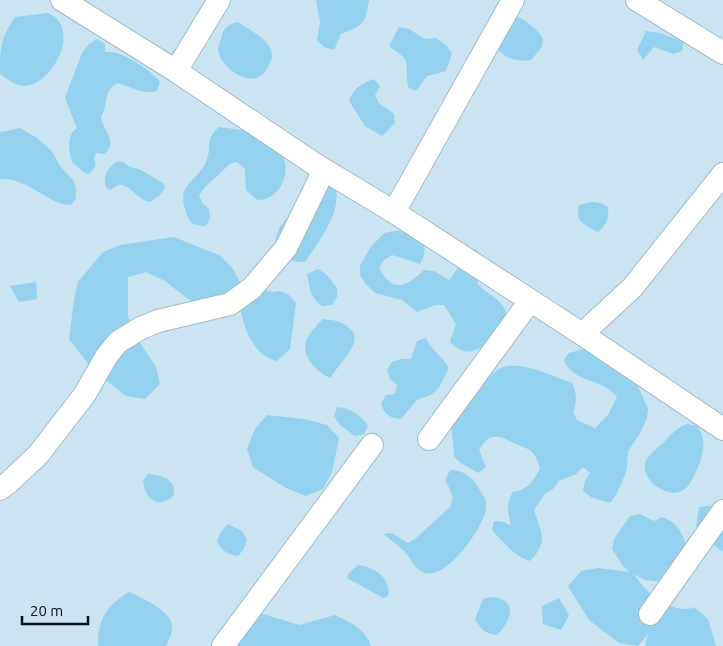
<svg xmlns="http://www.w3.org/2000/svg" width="723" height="646" font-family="Ubuntu,sans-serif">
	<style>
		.green { fill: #94d2f0 }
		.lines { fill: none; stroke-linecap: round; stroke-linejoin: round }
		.minor-casing { stroke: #a0b9c6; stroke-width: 24 }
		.minor { stroke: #fff; stroke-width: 22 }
	</style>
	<rect width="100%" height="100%" fill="#cae4f1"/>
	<!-- green -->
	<path class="green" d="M 316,0 L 369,0 C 365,24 364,25 341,34 L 334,50 L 324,47 L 317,40 L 320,22 Z
		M 48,13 C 83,28 52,85 25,86 C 16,86 7,79 0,74 C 0,48 0,39 15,17 Z
		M 511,13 C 524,19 535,27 543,38 L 542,47 L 531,60 C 517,62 506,59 496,48 Z
		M 238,22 C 249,30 272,40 272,56 C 272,60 269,64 268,67 C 255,95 219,66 218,50 C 218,47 220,42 221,39 C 223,28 228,24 238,22 Z
		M 399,27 L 409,29 L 425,39 L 436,38 L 446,45 L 452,53 L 446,71 L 427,76 L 416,91 L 408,87 C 406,78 409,63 403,57 C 400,53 393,50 389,46 Z
		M 646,31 L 660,33 L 684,42 L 682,51 L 673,54 L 654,47 L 643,60 L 637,50 Z
		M 97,39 L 105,44 L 105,52 C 120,49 151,70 160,82 L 157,91 C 145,95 130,87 118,83 C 102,90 109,105 101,117 C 103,132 118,138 105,154 L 96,153 L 94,158 C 97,164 95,170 88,174 L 83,172 L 72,162 C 69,151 66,135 77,128 L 65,98 L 82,53 L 89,44 Z
		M 374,79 L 380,86 L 375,95 L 379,103 L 394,114 L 395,123 L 382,136 L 365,126 L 349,101 C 355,87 359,85 374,79 Z
		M 219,127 L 249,131 L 281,153 C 293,171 280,201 257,200 L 246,190 L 245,169 L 237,162 L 231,163 L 205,187 L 199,195 L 202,203 L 209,209 L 210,218 L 206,226 C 194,226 189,223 186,212 C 176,184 195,184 206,162 C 213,147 203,141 219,127 Z
		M 20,128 L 37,138 L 51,150 L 60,166 L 73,180 L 76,188 L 76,198 L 71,205 C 46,204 30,178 0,179 L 0,131 L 2,132 Z
		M 118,161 L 123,162 L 130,167 L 139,169 L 163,183 L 165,188 L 159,196 L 150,202 C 138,200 131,186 122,185 C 118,184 114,188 111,190 L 106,188 C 102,178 108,166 118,161 Z
		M 315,180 L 336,187 C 341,214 319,241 305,262 C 281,263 268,250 280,227 Z
		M 592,202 L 601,203 L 608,207 C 609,219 607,224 598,232 C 584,224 575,223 579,205 Z
		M 402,230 C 419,238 432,244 420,264 L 392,255 L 384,260 L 379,268 C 393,294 406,287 424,270 L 434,271 L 449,280 C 458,272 461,258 467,247 L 476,250 L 483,256 L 484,266 L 477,283 C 488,296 503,298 508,317 C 493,335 475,368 450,342 L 456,324 L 444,305 L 435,305 L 417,312 L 402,300 L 375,293 L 365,283 L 360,275 L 360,266 L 370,248 L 384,233 Z
		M 174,237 L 221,256 L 233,269 L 242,286 L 272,292 L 281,291 L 289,295 L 296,303 L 290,349 L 277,361 C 253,355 245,330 240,308 L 211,317 L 165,281 L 146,272 L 128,277 L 128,316 L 135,335 L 156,367 L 160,384 L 145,399 L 126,396 L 93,370 L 69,339 L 74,300 L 78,282 L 103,252 L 120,245 Z
		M 318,269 L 326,274 L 337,288 L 337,297 L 332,305 L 322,306 C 310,297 310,289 307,274 Z
		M 36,282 L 37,299 L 19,302 L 10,286 Z
		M 323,319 C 334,320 341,321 349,328 C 367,341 337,364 331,378 C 318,374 301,356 306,342 C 309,333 317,325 323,319 Z
		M 426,338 C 431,350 442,356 449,368 C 440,385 439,395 418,399 L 401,419 C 389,418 384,414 381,403 L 386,395 L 395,394 L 397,385 L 390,379 L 387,370 L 392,362 L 401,359 L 411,359 L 417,341 Z
		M 591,347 L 632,375 L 648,408 L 647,418 L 639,435 L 628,451 L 627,469 L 624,477 L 616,495 L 610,503 L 591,497 L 583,491 L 585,481 L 590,473 L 583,467 L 576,474 L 559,481 L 553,489 L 545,494 L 534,510 C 541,532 549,542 530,561 C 514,556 504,543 492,530 L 494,521 L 504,522 L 511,526 C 509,512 504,506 513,492 C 527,490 534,481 540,468 C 538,463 536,455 531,451 C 527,448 521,446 516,444 C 499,436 490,431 479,450 L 486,467 L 478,473 L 461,463 L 454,457 C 454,445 452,436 451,425 C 463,410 489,369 507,366 C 525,363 555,377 572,383 C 577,394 577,401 573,412 L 577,420 L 595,428 L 608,415 L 617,397 C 603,378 574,384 564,360 L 569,353 Z
		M 337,407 C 350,408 361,415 368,426 L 364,434 L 355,436 L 340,425 L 334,416 Z
		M 267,415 L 304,419 L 327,425 L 339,438 L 332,472 L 323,489 L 306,496 L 286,488 L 253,467 L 247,449 L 255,429 Z
		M 687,424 L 697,426 C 706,438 704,449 700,462 C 697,470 693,480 687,487 C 673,503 641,482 645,463 C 647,455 658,448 663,443 C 671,435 676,428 687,424 Z
		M 450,470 C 463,470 471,476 478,487 C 482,494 487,499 486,508 C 484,527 447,580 425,573 C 415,570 411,558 404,551 C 398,545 390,540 384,534 L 392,533 L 408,543 L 416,538 L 450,507 L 453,498 L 450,489 L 445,481 Z
		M 148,474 C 161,475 178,479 173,496 C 158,510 145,499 143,481 Z
		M 717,505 L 723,508 L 723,552 L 709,541 L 696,526 L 699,507 Z
		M 640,514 L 654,521 L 662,517 C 680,523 685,539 689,556 L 664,582 L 645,580 L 633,574 C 640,582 647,592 656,598 C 665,605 684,613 694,607 L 708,619 L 716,646 L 645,646 L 648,634 L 638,646 L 619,643 L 589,620 L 568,586 L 581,571 L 598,568 L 630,572 L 623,566 L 612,549 L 614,539 L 630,516 Z
		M 228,524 L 242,531 L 247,540 L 244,549 L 238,556 C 227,554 222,551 217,541 L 221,532 Z
		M 358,565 C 374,567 392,578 388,596 L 383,598 L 347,578 L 349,573 Z
		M 129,592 C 142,598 172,611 172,627 C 173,633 168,640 166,646 L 98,646 C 98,619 106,606 129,592 Z
		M 492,597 C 519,599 511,622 497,635 C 485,634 481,629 475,619 L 483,599 Z
		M 559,598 L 569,615 L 561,630 L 543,624 L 542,606 Z
		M 263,614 L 299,625 L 335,615 C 351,623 365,628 371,646 L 218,646 L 227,624 Z"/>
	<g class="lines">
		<defs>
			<path id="minor" d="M 62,0 L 176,71 L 316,165 L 394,212 L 582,334 L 723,429
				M 637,0 L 723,53
				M 176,71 L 219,0
				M 394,212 L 513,0
				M 582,334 L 632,288 L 723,174
				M 429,439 L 530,301
				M 0,489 L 8,483 L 38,455 L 85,394 L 106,357 L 118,342 L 141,328 L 158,321 L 230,304 L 252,288 L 286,248 L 324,170
				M 650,614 L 723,511
				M 223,646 L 372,445"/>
		</defs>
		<!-- minor casing -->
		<use href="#minor" class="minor-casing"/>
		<!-- minor -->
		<use href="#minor" class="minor"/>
	</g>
	<!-- scale -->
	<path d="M22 616v8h66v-8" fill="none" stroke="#070f14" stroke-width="2.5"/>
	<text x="30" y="616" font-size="15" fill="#070f14" stroke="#cae4f1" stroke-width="4" paint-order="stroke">20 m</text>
</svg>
